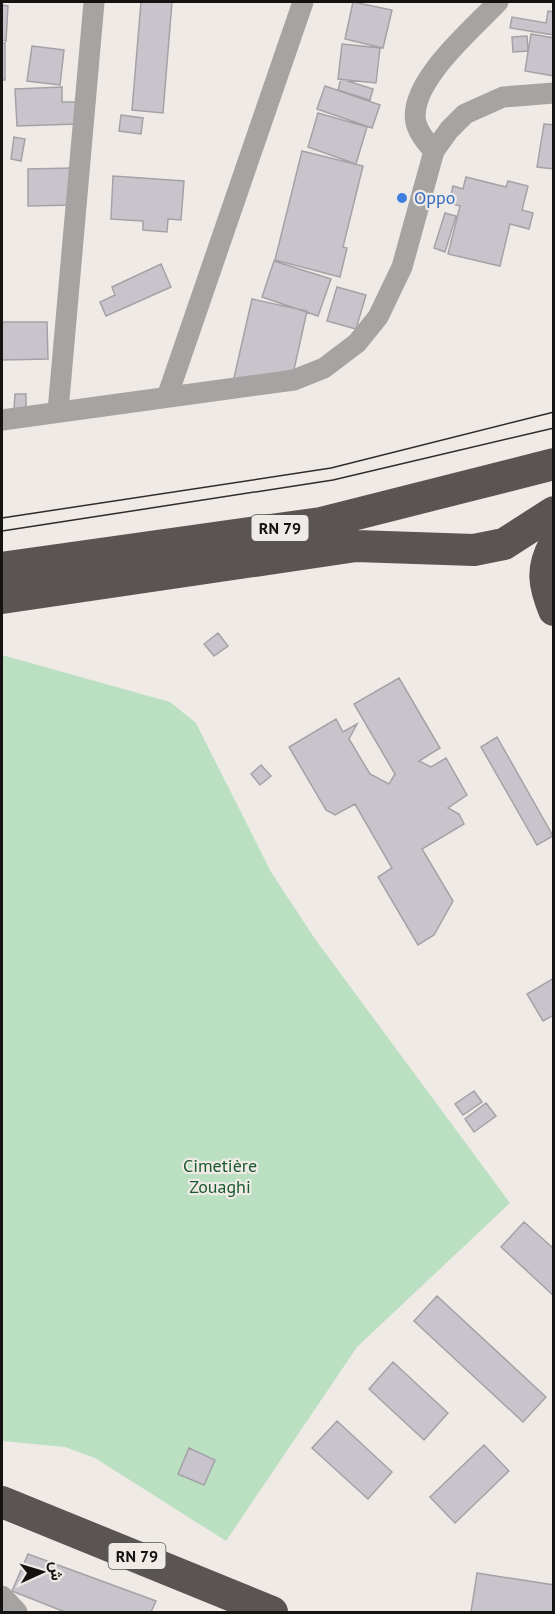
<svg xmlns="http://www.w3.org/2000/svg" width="555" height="1614" font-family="'PT Sans',Vazirmatn,sans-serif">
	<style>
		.green { fill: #bae0c1 }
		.building { fill: #c7c5cb; stroke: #a4a2a7; stroke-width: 1.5 }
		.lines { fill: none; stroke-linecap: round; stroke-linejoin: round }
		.minor { stroke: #a6a4a3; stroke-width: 21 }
		.highway { stroke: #5a5552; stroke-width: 32 }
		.tram { stroke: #2f2c2b; stroke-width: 1.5 }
		.shop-dot { fill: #3f7fe0; stroke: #efeae6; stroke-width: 2 }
		.labels { text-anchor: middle; stroke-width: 4.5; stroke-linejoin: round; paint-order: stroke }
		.shield { fill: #efeae6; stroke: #565452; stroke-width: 1.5 }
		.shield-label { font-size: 16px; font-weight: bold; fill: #151312 }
		.shop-label { font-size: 18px; fill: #366cbe; stroke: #efeae6; text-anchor: start }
		.park-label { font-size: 18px; fill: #195a2e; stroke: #efeae6 }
	</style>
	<rect width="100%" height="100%" fill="#efeae6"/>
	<!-- green -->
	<path class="green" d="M 2,655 L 170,702 L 196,723 L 271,872 L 315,939 L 510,1203 L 357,1347 L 226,1541 L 95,1458 L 65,1447 L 2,1441 Z"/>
	<!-- building -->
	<path class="building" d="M 141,2 L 172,2 L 163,113 L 132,110 Z
		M 353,2 L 392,10 L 383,48 L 345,39 Z
		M 2,5 L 8,6 L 6,41 L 2,40 Z
		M 548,11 L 554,12 L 554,35 L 510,28 L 512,17 L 546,23 Z
		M 531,34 L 554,38 L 554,76 L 525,71 Z
		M 527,36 L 528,51 L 513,52 L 512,37 Z
		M 2,43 L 5,43 L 5,80 L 2,80 Z
		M 342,44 L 380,48 L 376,83 L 338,79 Z
		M 32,46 L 64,50 L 60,85 L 27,81 Z
		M 341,79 L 373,89 L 370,100 L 338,90 Z
		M 325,86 L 380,105 L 372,128 L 317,109 Z
		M 62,87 L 62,102 L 76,102 L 77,124 L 17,126 L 15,89 Z
		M 318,113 L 367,127 L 356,164 L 308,147 Z
		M 121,115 L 143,118 L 141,134 L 119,131 Z
		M 544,124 L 554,125 L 554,169 L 537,167 Z
		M 14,137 L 25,139 L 21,161 L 11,159 Z
		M 302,151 L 363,166 L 343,247 L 347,248 L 340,277 L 275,260 Z
		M 73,168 L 74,205 L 28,206 L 28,169 Z
		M 113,176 L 184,181 L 181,220 L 168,219 L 167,232 L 143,230 L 143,221 L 111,219 Z
		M 466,177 L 506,187 L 508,181 L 528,186 L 522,210 L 533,213 L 529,229 L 510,224 L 500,266 L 448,254 L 460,206 L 449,203 L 453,186 L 463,189 Z
		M 445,213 L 456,216 L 445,252 L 434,248 Z
		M 274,261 L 331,279 L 318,316 L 262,297 Z
		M 161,264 L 171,287 L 106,316 L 100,302 L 115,295 L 112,287 Z
		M 337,287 L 366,295 L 356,329 L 327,321 Z
		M 252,299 L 307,311 L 291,383 L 233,382 Z
		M 2,322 L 47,322 L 48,359 L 2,360 Z
		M 15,394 L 26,394 L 26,411 L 14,410 Z
		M 218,633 L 228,646 L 214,656 L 204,644 Z
		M 399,678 L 440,748 L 419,761 L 431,767 L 446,758 L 467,795 L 448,808 L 459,814 L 464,824 L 422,849 L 453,901 L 434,935 L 418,945 L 378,877 L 392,868 L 355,804 L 335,815 L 326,810 L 289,747 L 336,719 L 343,732 L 357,724 L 349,739 L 370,774 L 389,784 L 395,774 L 354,704 Z
		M 497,737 L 553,836 L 537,845 L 481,747 Z
		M 261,765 L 271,776 L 260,785 L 251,774 Z
		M 554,978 L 554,1015 L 543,1021 L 527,994 Z
		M 474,1091 L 482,1102 L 463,1115 L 455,1104 Z
		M 486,1103 L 496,1116 L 474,1132 L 465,1119 Z
		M 524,1222 L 554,1249 L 554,1296 L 501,1247 Z
		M 437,1296 L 546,1397 L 523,1422 L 414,1321 Z
		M 393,1362 L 448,1413 L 424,1440 L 369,1389 Z
		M 337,1421 L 392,1472 L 368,1499 L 312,1448 Z
		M 484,1445 L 509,1471 L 455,1523 L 430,1497 Z
		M 189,1448 L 215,1460 L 204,1485 L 178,1474 Z
		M 28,1554 L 156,1601 L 151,1612 L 65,1612 L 12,1591 Z
		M 477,1573 L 554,1585 L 554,1612 L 471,1612 Z"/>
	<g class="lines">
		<!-- minor -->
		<path class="minor" d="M 434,151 C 427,143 419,134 416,123 C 407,83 474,28 498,2
			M 167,397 L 303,2
			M 58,411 L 94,2
			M 2,420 L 294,380 L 324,368 L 357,343 L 378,317 L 402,267 L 434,151 L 449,130 L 465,114 L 503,97 L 554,93
			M 2,1596 L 17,1612"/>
		<!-- highway -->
		<path class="highway" d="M 554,545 C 541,569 544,585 554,610
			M 2,568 L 321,523 L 554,464
			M 2,598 L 356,546 L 474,550 L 504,544 L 554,512
			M 2,1502 L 272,1612"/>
		<!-- tram -->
		<path class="tram" d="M 2,518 L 331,468 L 554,412
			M 2,531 L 333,480 L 554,428"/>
	</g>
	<!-- markers -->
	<circle class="shop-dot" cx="402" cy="198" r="6"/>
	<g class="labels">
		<!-- shield labels -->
		<g class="shield">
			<rect x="251.5" y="515" width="57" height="26" rx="4.5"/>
			<rect x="108.5" y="1543" width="57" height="26" rx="4.5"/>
		</g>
		<g class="shield-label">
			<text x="280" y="534">RN 79</text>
			<text x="137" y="1562">RN 79</text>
		</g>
		<!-- shop labels -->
		<g class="shop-label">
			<text x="414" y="204">Oppo</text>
		</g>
		<!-- park labels -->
		<g class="park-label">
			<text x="220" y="1172">Cimetière<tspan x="220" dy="21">Zouaghi</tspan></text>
		</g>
	</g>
	<!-- border -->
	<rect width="555" height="1614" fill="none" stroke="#151312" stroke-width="6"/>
	<!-- north arrow -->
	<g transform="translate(42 1572) rotate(86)" stroke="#efeae6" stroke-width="4.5" paint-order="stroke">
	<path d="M0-4.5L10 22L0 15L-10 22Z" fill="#151312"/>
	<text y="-9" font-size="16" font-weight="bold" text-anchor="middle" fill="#151312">ش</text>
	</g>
</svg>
